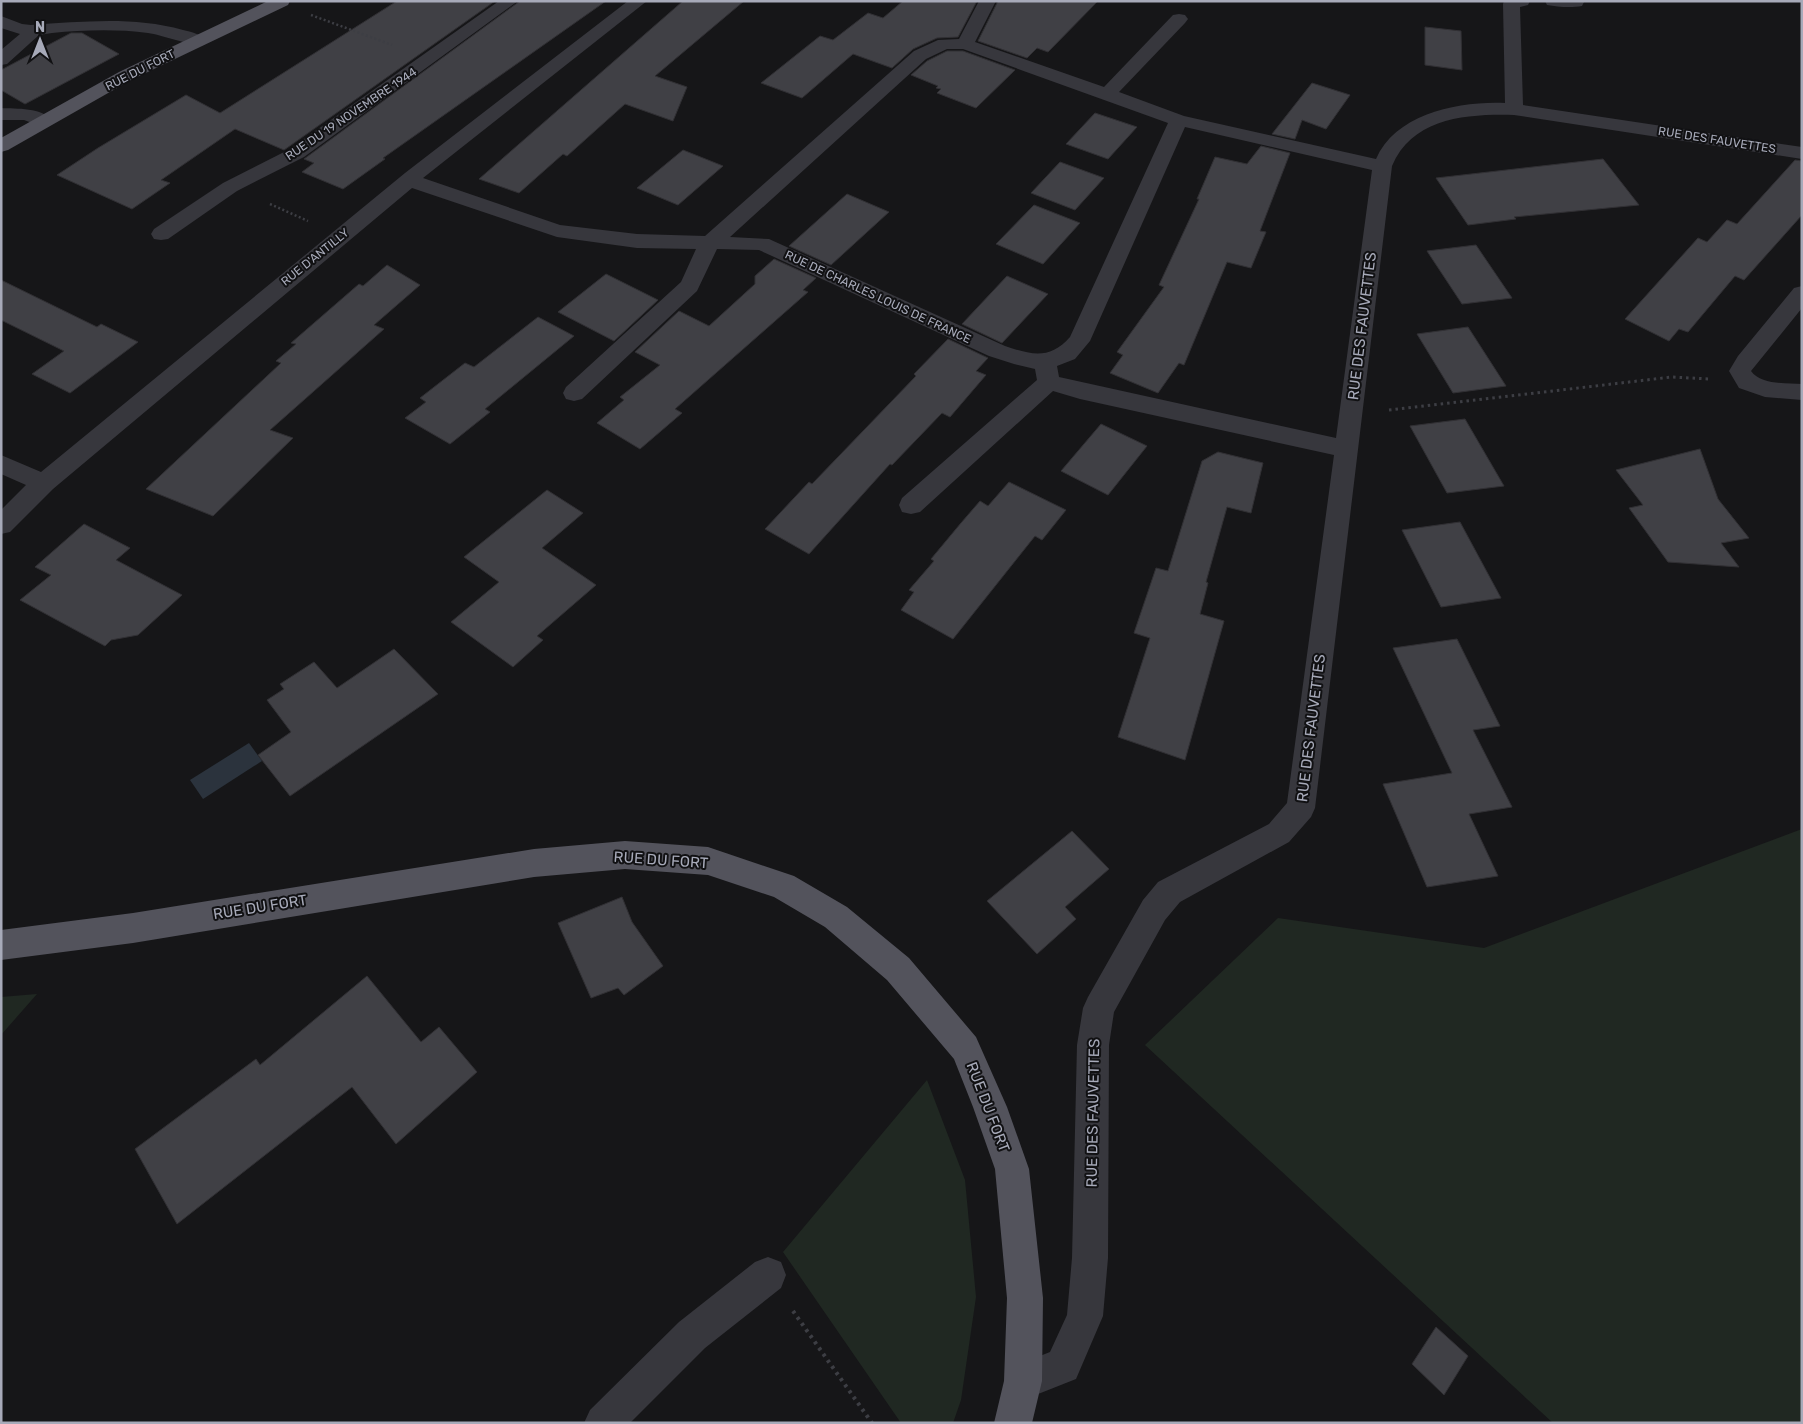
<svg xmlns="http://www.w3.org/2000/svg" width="1803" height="1424" font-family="Rubik,sans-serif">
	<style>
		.green { fill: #202822 }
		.water { fill: #2b333d }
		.building { fill: #404045; stroke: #313034 }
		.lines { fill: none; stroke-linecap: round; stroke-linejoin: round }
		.path-far2 { stroke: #3d3e44; stroke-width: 2.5; stroke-dasharray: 2 2.5; stroke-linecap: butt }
		.path-far1 { stroke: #3d3e44; stroke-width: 3; stroke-dasharray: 2.5 4; stroke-linecap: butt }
		.path { stroke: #3d3e44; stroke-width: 4; stroke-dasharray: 3 4.5; stroke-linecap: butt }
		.minor { fill: #37373d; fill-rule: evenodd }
		.major { fill: #53535c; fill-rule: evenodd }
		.labels { text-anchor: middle; stroke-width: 4; stroke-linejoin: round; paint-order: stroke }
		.far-street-label { font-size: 12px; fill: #a7aab9; stroke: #111113 }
		.street-label { font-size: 15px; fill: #a7aab9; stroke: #111113 }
	</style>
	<rect width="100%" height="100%" fill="#161618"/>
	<!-- green -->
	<path class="green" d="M 1802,829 L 1802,1423 L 1553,1423 L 1145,1045 L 1278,918 L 1484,948 Z
		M 37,994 L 1,1035 L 1,997 Z
		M 927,1080 L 965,1180 L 976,1297 L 961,1400 L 953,1423 L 901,1423 L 783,1252 Z"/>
	<!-- water -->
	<path class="water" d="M 249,743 L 262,761 L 203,799 L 190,780 Z"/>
	<!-- building -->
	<path class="building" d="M 397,1 L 495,1 L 284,150 L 235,129 L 161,180 L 170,183 L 132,209 L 57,175 L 98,148 L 186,95 L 220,113 Z
		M 520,1 L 606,1 L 383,158 L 385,159 L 343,189 L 302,172 L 314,163 L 304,159 Z
		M 683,1 L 744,1 L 655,76 L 687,87 L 673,121 L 625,104 L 567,156 L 563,154 L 519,193 L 479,179 Z
		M 903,1 L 977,1 L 958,37 L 937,38 L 913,49 L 892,68 L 853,54 L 802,98 L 761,83 L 820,36 L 833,40 L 868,13 L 883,18 Z
		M 998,1 L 1098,1 L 1048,52 L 1037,48 L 1027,58 L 978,41 Z
		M 1425,27 L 1461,31 L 1462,70 L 1425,65 Z
		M 71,33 L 82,33 L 119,54 L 25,104 L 1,90 L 1,70 Z
		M 947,51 L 963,51 L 1015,70 L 976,108 L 937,93 L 941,89 L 936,88 L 938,86 L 911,75 L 927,61 Z
		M 1312,83 L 1350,95 L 1326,129 L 1302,120 L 1295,139 L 1272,134 Z
		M 1095,113 L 1137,127 L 1108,159 L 1066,144 Z
		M 1261,146 L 1290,153 L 1260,231 L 1266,232 L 1251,268 L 1227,262 L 1184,365 L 1179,363 L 1158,393 L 1110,373 L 1123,355 L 1117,352 L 1164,287 L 1159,285 L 1199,199 L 1197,199 L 1215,157 L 1247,164 Z
		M 683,150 L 723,166 L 678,205 L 637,188 Z
		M 1603,159 L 1639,205 L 1514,217 L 1516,219 L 1468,225 L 1436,178 Z
		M 1795,160 L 1802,161 L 1802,215 L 1744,280 L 1735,276 L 1688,332 L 1679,329 L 1669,341 L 1625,319 L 1698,238 L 1707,242 L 1727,220 L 1737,224 Z
		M 1060,162 L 1104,178 L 1075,210 L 1031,193 Z
		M 847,194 L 889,212 L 831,265 L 789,246 Z
		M 1034,205 L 1080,223 L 1043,264 L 996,244 Z
		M 1476,245 L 1512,298 L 1462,304 L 1427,251 Z
		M 774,259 L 816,278 L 803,290 L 808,292 L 675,409 L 682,413 L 640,449 L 597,423 L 624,400 L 620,397 L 660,365 L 635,352 L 679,311 L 709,326 L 755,284 L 755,276 Z
		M 387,265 L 420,285 L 374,325 L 384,329 L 270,430 L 293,438 L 213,516 L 146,489 L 281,363 L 276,361 L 296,344 L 291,343 L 359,284 L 363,286 Z
		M 606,274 L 658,300 L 614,341 L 558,312 Z
		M 1007,276 L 1048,294 L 1002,343 L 962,324 Z
		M 1,280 L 97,327 L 101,324 L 138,342 L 70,393 L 32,374 L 64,351 L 1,320 Z
		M 538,317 L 574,336 L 485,409 L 490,412 L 450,444 L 405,418 L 426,402 L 420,398 L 465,363 L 474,367 Z
		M 1468,327 L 1506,386 L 1453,393 L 1417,334 Z
		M 948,339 L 988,358 L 976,371 L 986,375 L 950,417 L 942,413 L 892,465 L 890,464 L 809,554 L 765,529 L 809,482 L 812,484 L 916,376 L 914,374 Z
		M 1465,419 L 1504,486 L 1447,493 L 1410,426 Z
		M 1101,424 L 1147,446 L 1108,495 L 1061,471 Z
		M 1700,449 L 1718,499 L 1749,538 L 1721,543 L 1739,567 L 1668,562 L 1629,508 L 1643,505 L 1616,470 Z
		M 1218,452 L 1263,463 L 1251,513 L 1227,507 L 1206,582 L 1208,583 L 1200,614 L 1224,621 L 1185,760 L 1118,737 L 1150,638 L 1134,633 L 1156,568 L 1168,571 L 1202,461 Z
		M 1009,482 L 1066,510 L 1042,540 L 1035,536 L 953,639 L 901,610 L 914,592 L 909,590 L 934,561 L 931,559 L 961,523 L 980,501 L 988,506 Z
		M 547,490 L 583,513 L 542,548 L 596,585 L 537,636 L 543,640 L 513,667 L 451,622 L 499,582 L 464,557 Z
		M 1460,522 L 1501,598 L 1441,607 L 1402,530 Z
		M 84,524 L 130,548 L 116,560 L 182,595 L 138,635 L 111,640 L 105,646 L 20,600 L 51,575 L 35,567 Z
		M 1457,639 L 1500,726 L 1473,730 L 1512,807 L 1469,814 L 1498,876 L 1427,887 L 1383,784 L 1452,773 L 1393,648 Z
		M 394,649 L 438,694 L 290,796 L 258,755 L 291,732 L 267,700 L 284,689 L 280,684 L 314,662 L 337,688 Z
		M 1072,831 L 1109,869 L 1065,907 L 1076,919 L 1037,954 L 987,901 Z
		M 622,897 L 632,922 L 663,966 L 624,995 L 618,988 L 591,998 L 558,923 Z
		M 367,976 L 421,1042 L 439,1027 L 477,1072 L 396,1144 L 352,1087 L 177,1224 L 135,1149 L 256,1059 L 260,1065 Z
		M 1436,1327 L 1468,1356 L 1444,1395 L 1412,1364 Z"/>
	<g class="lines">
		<!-- path-far2 -->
		<path class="path-far2" d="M 311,15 L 392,45
			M 270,204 L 308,221"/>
		<!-- path-far1 -->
		<path class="path-far1" d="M 1389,410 L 1672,377 L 1709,379"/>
		<!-- path -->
		<path class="path" d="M 793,1311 L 872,1423"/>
		<!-- minor -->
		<path class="minor" d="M 499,1 L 518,1 L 304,157 L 237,191 L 168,239 L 161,240 L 154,239 L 151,234 L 154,229 L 223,183 L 290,149 Z
			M 628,1 L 647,1 L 423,178 L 560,225 L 637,234 L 705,236 L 914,51 L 938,40 L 959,39 L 979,1 L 996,1 L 975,42 L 1104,87 L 1173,15 L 1179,14 L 1185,15 L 1188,19 L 1185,23 L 1119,92 L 1184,116 L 1376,159 C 1396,113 1460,101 1505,103 L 1503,4 L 1504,1 L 1530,1 L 1528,5 L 1520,7 L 1523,105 L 1802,147 L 1802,159 L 1514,115 C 1468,114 1413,117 1392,166 L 1315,808 L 1311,817 L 1289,842 L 1180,902 L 1165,920 L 1114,1012 L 1109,1045 L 1108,1258 L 1103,1316 L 1076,1379 L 1023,1400 L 1010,1394 L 1004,1381 L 1010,1368 L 1050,1352 L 1067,1315 L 1072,1258 L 1077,1045 L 1083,1008 L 1088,997 L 1143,900 L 1158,882 L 1269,824 L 1287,803 L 1334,455 L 1080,399 L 1053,391 L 920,512 L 911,514 L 902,512 L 899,505 L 902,498 L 1037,380 L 1035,369 L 1014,364 L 989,356 L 759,250 L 717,249 L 697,291 L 582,399 L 574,401 L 566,399 L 563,393 L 566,387 L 681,282 L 696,249 L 637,248 L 557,237 L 412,188 L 53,489 L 10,532 L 1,534 L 1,510 L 26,485 L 1,474 L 1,455 L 41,472 L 405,173 ZM 947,49 L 963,49 L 1168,123 L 1070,337 C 1050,360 1031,355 1005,346 L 769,239 L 730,237 L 926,59 ZM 1185,127 L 1372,170 L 1336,438 L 1059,377 L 1057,366 L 1075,359 L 1090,341 Z
			M 1545,1 L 1584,1 L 1584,2 L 1582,6 C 1571,8 1558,7 1547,5 Z
			M 1,16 L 22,24 L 31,25 C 82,22 132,16 183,30 C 191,32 202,34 207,41 L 204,45 C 193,47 163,35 148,33 C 117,29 83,30 52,33 L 39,35 L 7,64 L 1,65 L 1,50 L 20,34 L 1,28 Z
			M 1,108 C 16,109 43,107 52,121 L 50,125 L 43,127 L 24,120 L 1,120 Z
			M 1802,286 L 1802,308 L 1751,371 C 1761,385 1786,383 1802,384 L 1802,400 L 1765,397 L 1739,388 L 1729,371 L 1738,356 L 1794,288 Z
			M 768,1257 L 781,1262 L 786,1275 L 781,1288 L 705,1348 L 630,1423 L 584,1423 L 590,1410 L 679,1322 L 755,1262 Z"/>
		<!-- major -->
		<path class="major" d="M 268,1 L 290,1 L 288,5 L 131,80 L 8,150 L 1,152 L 1,138 L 119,72 Z
			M 625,841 L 708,847 L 794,876 L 847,907 L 909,958 L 976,1037 L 1007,1107 L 1029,1169 L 1043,1298 L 1042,1381 L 1032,1423 L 994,1423 L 1004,1381 L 1007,1298 L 995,1169 L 973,1107 L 954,1059 L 887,980 L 825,927 L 774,897 L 708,875 L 625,869 L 534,877 L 133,943 L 1,960 L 1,930 L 133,913 L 534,849 Z"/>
	</g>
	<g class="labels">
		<!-- far-street labels -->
		<g class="far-street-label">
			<text transform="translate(140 70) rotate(-27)" y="4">RUE DU FORT</text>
			<text transform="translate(351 114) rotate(-34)" y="4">RUE DU 19 NOVEMBRE 1944</text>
			<text transform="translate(1717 140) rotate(9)" y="4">RUE DES FAUVETTES</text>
			<text transform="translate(315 257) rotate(-39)" y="4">RUE D'ANTILLY</text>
			<text transform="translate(878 297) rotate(25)" y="4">RUE DE CHARLES LOUIS DE FRANCE</text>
		</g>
		<!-- street labels -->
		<g class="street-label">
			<text transform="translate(1362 326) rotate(-83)" y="5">RUE DES FAUVETTES</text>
			<text transform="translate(1311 728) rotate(-83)" y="5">RUE DES FAUVETTES</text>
			<text transform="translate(661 860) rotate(4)" y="5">RUE DU FORT</text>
			<text transform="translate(260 907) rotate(-9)" y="5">RUE DU FORT</text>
			<text transform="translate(988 1107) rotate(69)" y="5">RUE DU FORT</text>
			<text transform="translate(1093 1113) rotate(-89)" y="5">RUE DES FAUVETTES</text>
		</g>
	</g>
	<!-- border -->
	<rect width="1803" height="1424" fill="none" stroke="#a7aab9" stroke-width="5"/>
	<!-- north arrow -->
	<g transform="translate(40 40)" stroke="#111113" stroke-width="4" paint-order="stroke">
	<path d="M0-4L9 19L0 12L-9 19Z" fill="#a7aab9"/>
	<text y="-8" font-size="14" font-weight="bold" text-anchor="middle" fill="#a7aab9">N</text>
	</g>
</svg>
